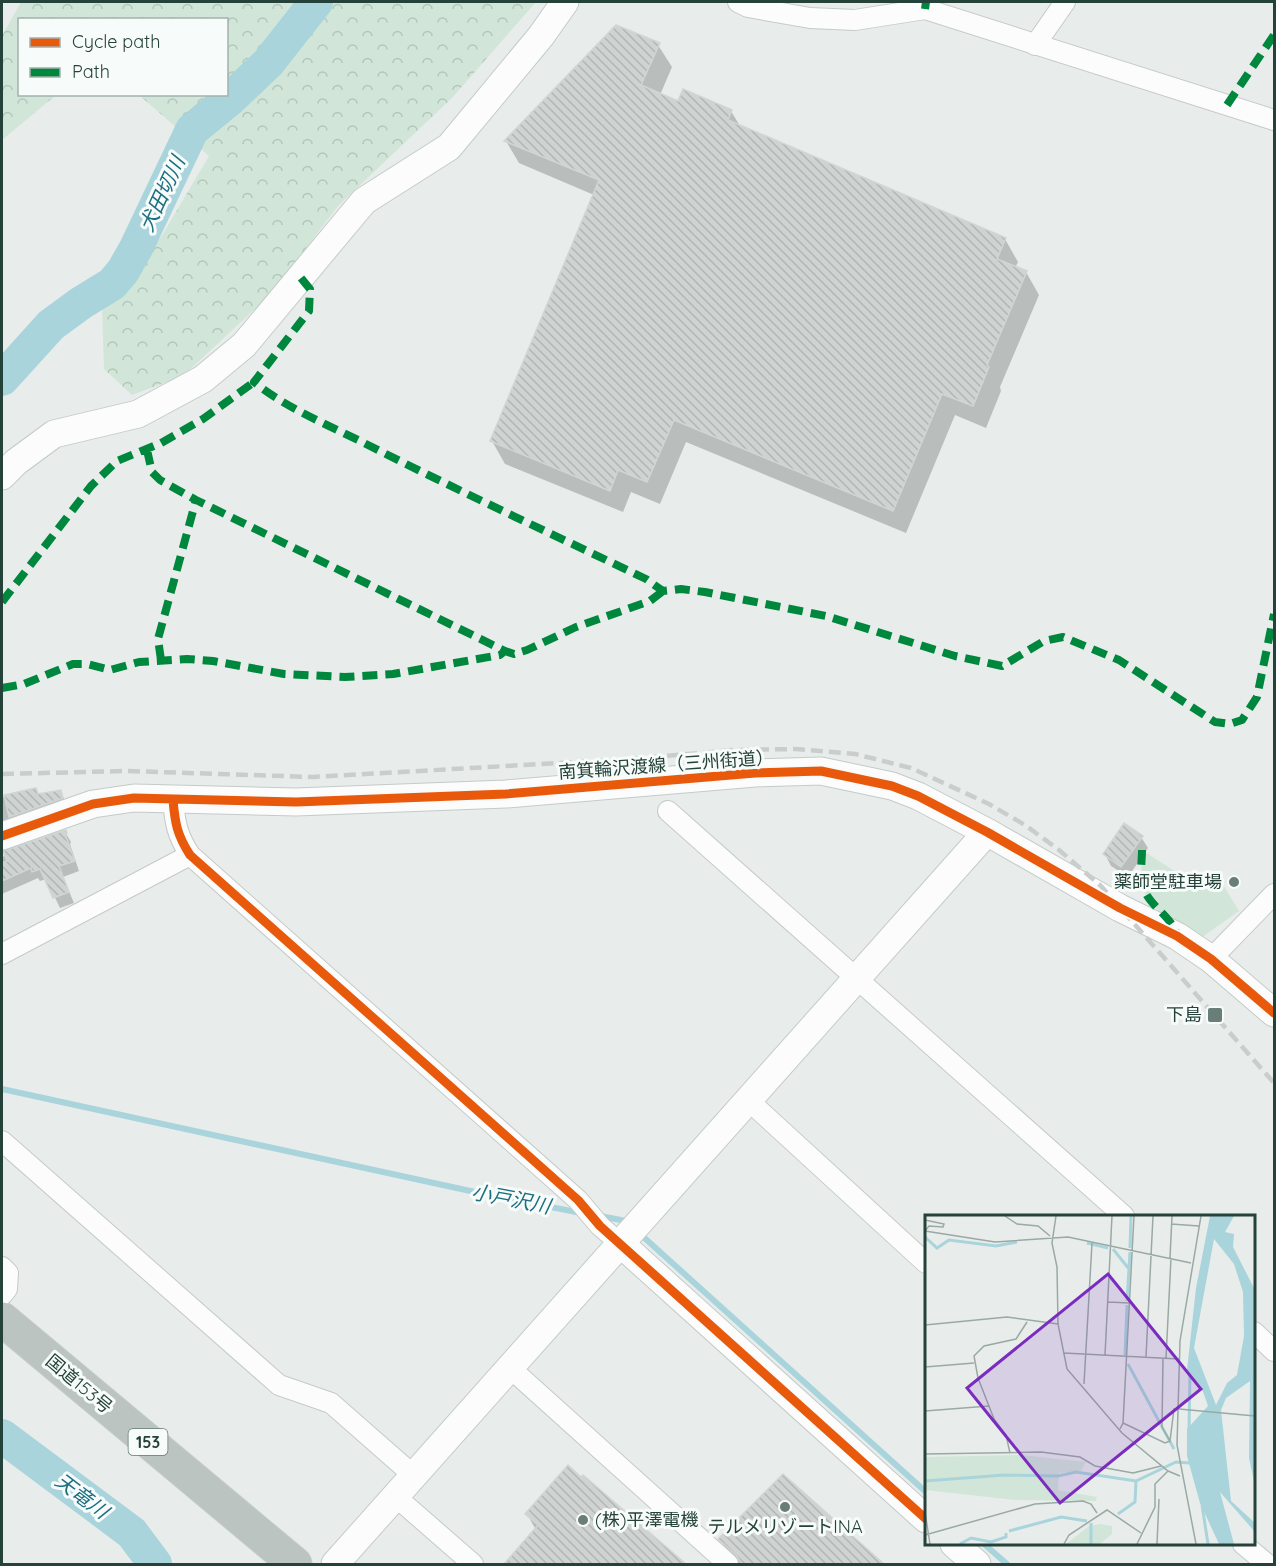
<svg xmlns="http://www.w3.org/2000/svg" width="1276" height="1566" font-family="Quicksand,'Noto Sans JP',sans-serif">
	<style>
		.green { fill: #d1e6d8 }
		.forest { fill: url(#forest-crowns) }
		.shadow { fill: #0003 }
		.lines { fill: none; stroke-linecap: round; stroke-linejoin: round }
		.stream { stroke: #a9d4db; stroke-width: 6 }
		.river { stroke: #a9d4db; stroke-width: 34 }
		.building { fill: url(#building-back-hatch); stroke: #d1d6d4; stroke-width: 1.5 }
		.street-casing { stroke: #c5cac8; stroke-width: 22 }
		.secondary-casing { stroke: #c3cbc8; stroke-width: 29 }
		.highway-casing { stroke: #c3ccc9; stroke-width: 35 }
		.street { stroke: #fcfcfc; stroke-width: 20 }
		.secondary { stroke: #fcfcfc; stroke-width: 27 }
		.highway { stroke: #bcc4c2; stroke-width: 33 }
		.rail { stroke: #c9cdcc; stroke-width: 4.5; stroke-dasharray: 12 6; stroke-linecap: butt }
		.quiet { stroke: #00873e; stroke-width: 8; stroke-dasharray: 15 8; stroke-linecap: butt }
		.cycleway-casing { stroke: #f7fbf9; stroke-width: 13 }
		.cycleway { stroke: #e8590c; stroke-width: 9 }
		.poi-dot { fill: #697e78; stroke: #f7fbf9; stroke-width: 2 }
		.labels { text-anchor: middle; stroke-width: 6; stroke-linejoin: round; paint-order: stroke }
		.shield { fill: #f7fbf9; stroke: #637a73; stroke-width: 1.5 }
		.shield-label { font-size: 16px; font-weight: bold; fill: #24423a }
		.street-label { font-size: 18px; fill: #24423a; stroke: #f7fbf9 }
		.poi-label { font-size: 18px; fill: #24423a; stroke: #f7fbf9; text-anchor: end }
		.water-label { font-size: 20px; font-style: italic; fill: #1c6f80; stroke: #f7fbf9 }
		.inset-river { fill: none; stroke: #a9d4db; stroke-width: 3 }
		.inset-road { fill: none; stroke: #9aa9a4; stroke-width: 1.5 }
		.view { fill: #7b2cbf; fill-opacity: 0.15; stroke: #7b2cbf; stroke-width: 3 }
		.inset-edge { fill: none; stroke: #24423a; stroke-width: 3 }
	</style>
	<defs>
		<pattern id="forest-crowns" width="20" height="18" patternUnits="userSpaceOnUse" patternTransform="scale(1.5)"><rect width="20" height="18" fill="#d1e6d8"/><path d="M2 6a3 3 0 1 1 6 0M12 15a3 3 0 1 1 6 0" fill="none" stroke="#b3c6ba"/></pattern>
		<pattern id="building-back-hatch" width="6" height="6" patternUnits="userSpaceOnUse" patternTransform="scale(1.5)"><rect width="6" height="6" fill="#cfd4d2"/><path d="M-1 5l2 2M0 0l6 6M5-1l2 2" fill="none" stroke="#b2b7b5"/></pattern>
	</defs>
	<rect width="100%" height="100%" fill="#e8edeb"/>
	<!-- green -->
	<path class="green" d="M 1142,850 L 1193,883 L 1217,875 L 1239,911 L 1201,938 C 1181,927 1145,909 1142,882 C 1141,872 1142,860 1142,850 Z"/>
	<!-- forest -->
	<path class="forest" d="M 21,2 L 536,2 L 452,98 L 338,206 L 270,295 L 183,376 L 132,395 L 104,369 L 102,309 L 161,237 L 209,156 L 139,95 L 226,94 L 226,20 L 20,20 L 20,94 L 56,95 L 2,140 L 2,36 Z"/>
	<!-- shadow -->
	<path class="shadow" d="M 658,45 L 672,67 L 660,95 L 679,103 L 731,111 L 740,126 L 1005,239 L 1018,262 L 1015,268 L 1026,272 L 1039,295 L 1000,387 L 1001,391 L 986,428 L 955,415 L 906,533 L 686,442 L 660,504 L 631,492 L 623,512 L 505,464 L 492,441 L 594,195 L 519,163 L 506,141 Z
		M 36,790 L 39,795 L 60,792 L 66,802 L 2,832 L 2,797 Z
		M 65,832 L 71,842 L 70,844 L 79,871 L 63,877 L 74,903 L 60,908 L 46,879 L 40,881 L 38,878 L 2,894 L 2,857 Z
		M 1141,837 L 1148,848 L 1128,877 L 1111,866 L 1105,854 Z
		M 783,1476 L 882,1564 L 738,1564 L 731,1558 L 720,1539 Z
		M 583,1477 L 684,1564 L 506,1564 L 536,1530 L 527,1514 Z"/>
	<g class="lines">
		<!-- stream -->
		<path class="stream" d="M 2,1089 L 475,1192 L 581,1213
			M 600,1216 L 626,1221 L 630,1225
			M 639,1233 L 926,1492
			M 984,1544 L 1007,1564"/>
		<!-- river -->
		<path class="river" d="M 2,379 L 51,325 L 81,303 L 112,284 L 123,271 L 136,248 L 192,130 L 231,98 L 268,63 L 316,2
			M 2,1436 L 132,1533 L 155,1564"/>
	</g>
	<!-- building -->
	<path class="building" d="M 616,25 L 660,43 L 641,85 L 678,101 L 683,89 L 732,110 L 728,120 L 1006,238 L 997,259 L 1027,271 L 987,365 L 989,367 L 973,406 L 942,394 L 893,511 L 674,420 L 647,482 L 618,470 L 610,491 L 490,441 L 599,180 L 504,141 Z
		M 36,788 L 38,794 L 61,790 L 63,798 L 9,817 L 4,795 Z
		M 1124,823 L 1143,836 L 1121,867 L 1103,854 Z
		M 66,830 L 67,833 L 65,834 L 75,861 L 59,866 L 69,892 L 53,898 L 40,869 L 32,872 L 31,868 L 2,881 L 2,863 L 7,861 L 3,851 Z
		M 568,1465 L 581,1477 L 583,1475 L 686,1564 L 504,1564 L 538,1525 L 525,1514 Z
		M 783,1474 L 884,1564 L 743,1564 L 740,1561 L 736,1555 L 718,1539 Z"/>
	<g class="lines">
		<defs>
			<path id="street" d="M 738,2 L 748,7 L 810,18 L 855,20 L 925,9 L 1274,120
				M 1035,45 L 1065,2
				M 173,800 C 175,823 177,835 190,855 L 578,1200 L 600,1226 L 621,1244
				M 668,811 L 1124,1216
				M 2,954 L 190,855
				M 1211,959 L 1274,894
				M 748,1100 L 926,1263
				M 2,1141 L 279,1385 L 331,1403 L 413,1475
				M 2,1267 L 8,1273 L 7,1289 L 2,1295
				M 1254,1332 L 1274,1351
				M 509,1367 L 728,1564
				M 395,1496 L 473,1564
				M 1243,1544 L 1267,1564"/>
			<path id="secondary" d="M 2,476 L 16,462 L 54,434 L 138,414 L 203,379 L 244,345 L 364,201 L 449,147 L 541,36 L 565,2
				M 2,836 L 93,804 L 134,798 L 296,802 L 506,794 L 755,773 L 821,771 L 892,786 L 918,796 L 987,832 L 1120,908 L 1177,936 L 1211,959 L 1274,1013
				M 621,1244 L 926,1519
				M 954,1544 L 977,1564
				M 335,1564 L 987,832"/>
			<path id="highway" d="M 2,1319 L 295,1564"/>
		</defs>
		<!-- street casing -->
		<use href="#street" class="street-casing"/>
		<!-- secondary casing -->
		<use href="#secondary" class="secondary-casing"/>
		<!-- highway casing -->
		<use href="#highway" class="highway-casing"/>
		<!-- street -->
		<use href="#street" class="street"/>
		<!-- secondary -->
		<use href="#secondary" class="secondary"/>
		<!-- highway -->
		<use href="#highway" class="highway"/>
		<!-- rail -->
		<path class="rail" d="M 2,774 L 127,771 L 313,777 L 629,759 L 734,750 L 796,749 L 855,754 L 911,768 L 989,804 L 1025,825 L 1059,850 L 1101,886 L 1274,1083"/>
		<!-- quiet -->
		<path class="quiet" d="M 925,9 L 926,2
			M 1227,105 L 1274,35
			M 301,278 L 310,289 L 309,311 L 254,382 C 287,409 333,427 370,446 C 461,492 554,535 646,579 L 663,591 L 681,589 L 705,592 L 826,616 L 955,656 L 1002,666 L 1044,641 L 1063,637 L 1119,660 L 1215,722 L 1230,724 L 1242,720 L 1257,697 L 1274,614
			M 147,450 L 152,472 L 160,480 L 196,500 L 505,651 L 514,654 L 527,650 L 576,627 L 650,601 L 663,591
			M 2,602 L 91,486 L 117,461 L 161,443 L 203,419 L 254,382
			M 161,660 L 158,639 L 196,500
			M 2,688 L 24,684 L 73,664 L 87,664 L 110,670 L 139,662 L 187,659 L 213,661 L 284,674 L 345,677 L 393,674 L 500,655 L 505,651
			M 1142,850 C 1142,862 1139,877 1144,889 C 1150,907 1173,917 1177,936"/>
		<defs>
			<path id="cycleway" d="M 173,800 C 175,823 177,835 190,855 L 578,1200 L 600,1226 L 926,1519
				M 2,836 L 93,804 L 134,798 L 296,802 L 506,794 L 755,773 L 821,771 L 892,786 L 918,796 L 987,832 L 1120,908 L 1177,936 L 1211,959 L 1274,1013"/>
		</defs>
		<!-- cycleway casing -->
		<use href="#cycleway" class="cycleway-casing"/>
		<!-- cycleway -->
		<use href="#cycleway" class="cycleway"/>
	</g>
	<!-- markers -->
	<g class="poi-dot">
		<circle cx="1234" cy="882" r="6"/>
		<rect x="1207" y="1007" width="16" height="16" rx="3"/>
		<circle cx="785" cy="1507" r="6"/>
		<circle cx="583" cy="1520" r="6"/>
	</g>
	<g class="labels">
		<!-- shield labels -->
		<rect class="shield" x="128.5" y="1429" width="39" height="26" rx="4.5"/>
		<g class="shield-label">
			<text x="148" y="1448">153</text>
		</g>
		<!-- street labels -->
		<g class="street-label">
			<text transform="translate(666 765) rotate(-4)" y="6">南箕輪沢渡線（三州街道）</text>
			<text transform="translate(79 1384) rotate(40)" y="6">国道153号</text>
		</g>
		<!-- poi labels -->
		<g class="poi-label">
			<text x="1222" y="888">薬師堂駐車場</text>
			<text x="1202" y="1021">下島</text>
			<text x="595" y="1526" text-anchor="start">(株)平澤電機</text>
			<text x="785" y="1533" text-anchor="middle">テルメリゾートINA</text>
		</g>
		<!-- water labels -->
		<g class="water-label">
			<text transform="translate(162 194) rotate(-65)" y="7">犬田切川</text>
			<text transform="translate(511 1199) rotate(11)" y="7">小戸沢川</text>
			<text transform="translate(82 1496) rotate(37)" y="7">天竜川</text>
		</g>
	</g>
	<!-- overview -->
	<g transform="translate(925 1215)">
		<rect width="330" height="330" fill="#e8edeb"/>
		<path d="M 97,240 L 161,247 L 156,256 L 134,258 L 133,275 L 172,282 L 171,286 L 90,285 L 0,275 L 0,242 ZM 176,309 L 187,311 L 187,319 L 175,329 L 141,329 L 164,311 Z" fill="#d1e6d8"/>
		<path d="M 285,1 L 309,1 L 300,17 L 309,19 L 308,32 L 330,75 L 330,271 L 324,243 L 325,166 L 301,183 L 296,195 L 306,286 L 330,308 L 330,317 L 295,277 L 309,329 L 294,329 L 275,288 L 262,241 L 262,214 L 283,191 L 276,171 L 262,155 L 271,73 ZM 289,24 L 309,49 L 318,77 L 319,121 L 312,160 L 302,168 L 291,190 L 269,133 Z" fill="#a9d4db" fill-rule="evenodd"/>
		<path class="inset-river" d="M 0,22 L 12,33 L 24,25 L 71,31 L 92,27M 162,28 L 183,33M 205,33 L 206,1M 188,34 L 204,54M 202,86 L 205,37M 200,140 L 202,90M 203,149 L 249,234M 264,215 L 265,157M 0,266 L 79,260 L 133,261 L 151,257 L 211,266 L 251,247 L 265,248M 277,290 L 283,329M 193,299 L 210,287 L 211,266M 84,316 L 136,302 L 162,306M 35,329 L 46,323 L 66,327 L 81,322 L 81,318M 166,329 L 166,308"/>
		<path class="inset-road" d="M 80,1 L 92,9 L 113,11 L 125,21M 131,1 L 127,28 L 132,52 L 133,109 L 142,154 L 197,218 L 243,256 L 255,261M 0,5 L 19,9 L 18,12 L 4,11 L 0,16M 246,9 L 274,11M 0,16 L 70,27 L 143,22 L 266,48M 245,43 L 247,1M 183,87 L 205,88M 0,110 L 82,102 L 133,109M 139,138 L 254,144M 180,140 L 187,1M 221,142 L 228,1M 238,143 L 237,212 L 245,226 L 249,194 L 253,194M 241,143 L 246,43M 0,152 L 49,148M 159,169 L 167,28M 254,194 L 330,201M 0,196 L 64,191M 198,208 L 240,228 L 245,226M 195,214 L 198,208 L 209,1M 85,238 L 81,220 L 69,204 L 53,163 L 49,141 L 59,131 L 91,124 L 102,107M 0,239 L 116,237 L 155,242 L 170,251 L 208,258 L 236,251M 0,297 L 5,329M 0,320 L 110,289 L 158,286 L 166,289 L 172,298M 139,329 L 144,320 L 182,295 L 216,318M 212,329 L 230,292 L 230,269 L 243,256M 232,329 L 234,284M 271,329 L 252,230 L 255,126 L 276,1"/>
		<path class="view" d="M 183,59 L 276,174 L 135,288 L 42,173 Z"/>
		<rect width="330" height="330" class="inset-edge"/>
	</g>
	<!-- border -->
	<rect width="1276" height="1566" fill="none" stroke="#24423a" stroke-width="6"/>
	<!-- legend -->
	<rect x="18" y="18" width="210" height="78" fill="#f7fbf9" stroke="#a3b1ad" stroke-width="1.5"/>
	<rect x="30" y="38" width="30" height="9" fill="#e8590c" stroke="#a3b1ad" stroke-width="1.5"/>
	<text x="72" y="48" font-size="18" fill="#24423a">Cycle path</text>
	<rect x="30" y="68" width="30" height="9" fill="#00873e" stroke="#a3b1ad" stroke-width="1.5"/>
	<text x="72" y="78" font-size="18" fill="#24423a">Path</text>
</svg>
